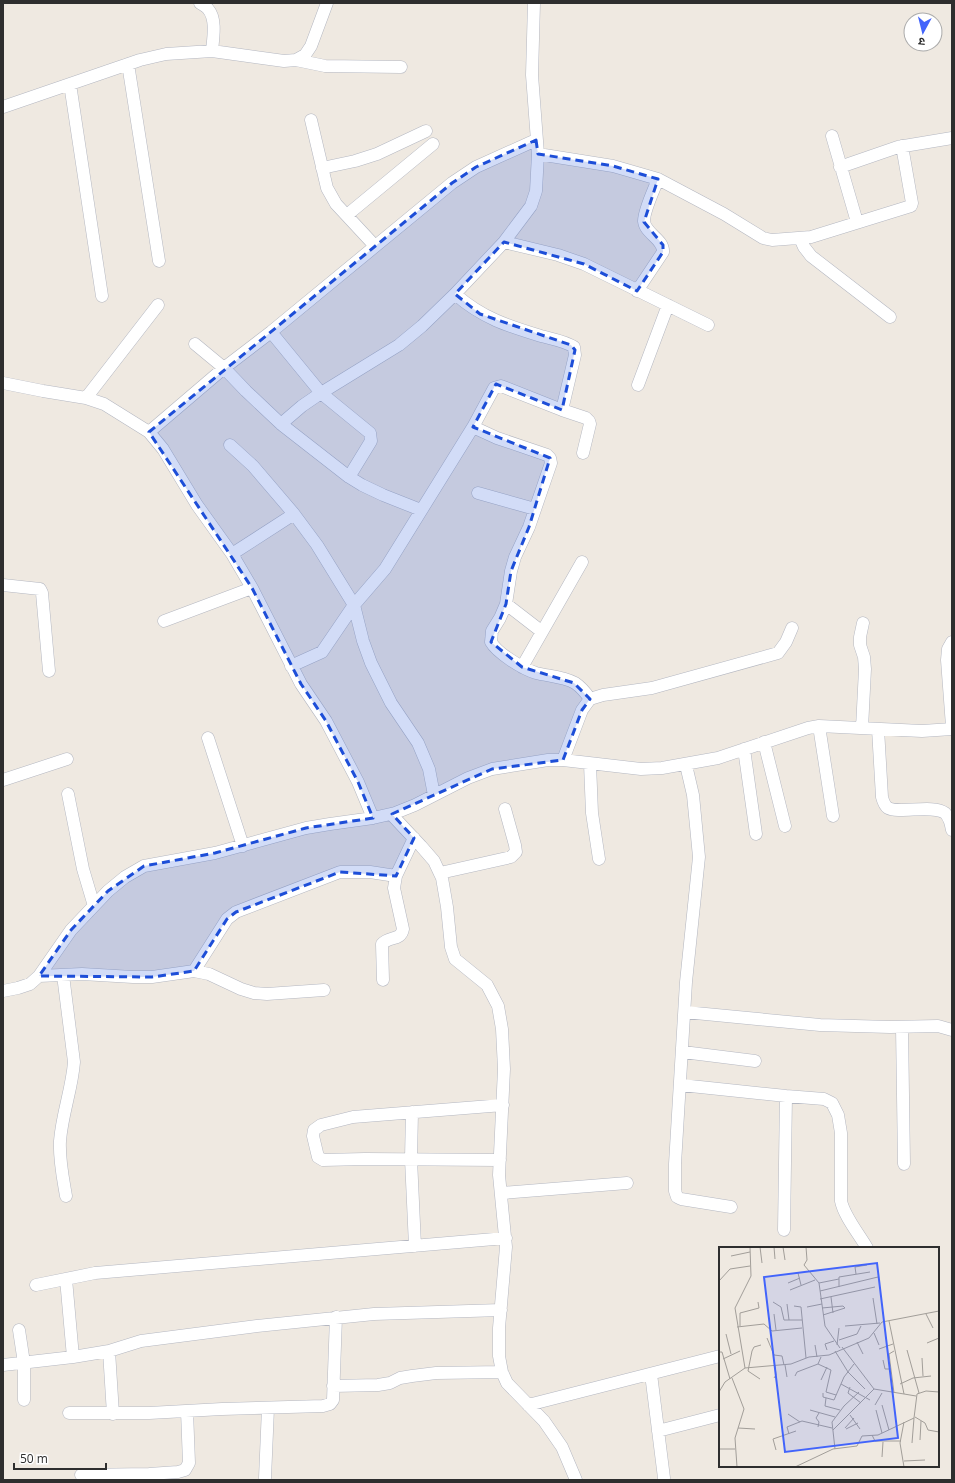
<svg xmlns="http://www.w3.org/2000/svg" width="955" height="1483" font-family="'Open Sans','Noto Sans Devanagari',sans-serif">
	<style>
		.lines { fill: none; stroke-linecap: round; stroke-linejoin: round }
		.street-casing { stroke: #b4b7c1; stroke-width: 13 }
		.street { stroke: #fff; stroke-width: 12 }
		.marked { fill: #1d4ed8; fill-opacity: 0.2; stroke: #1d4ed8; stroke-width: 3; stroke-dasharray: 8 5; stroke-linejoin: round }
		.inset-road { fill: none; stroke: #a29e99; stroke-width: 1 }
		.view { fill: #4264fb; fill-opacity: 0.15; stroke: #4264fb; stroke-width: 2 }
		.inset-edge { fill: none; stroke: #2e2e2e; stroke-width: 2 }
	</style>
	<rect width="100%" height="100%" fill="#efe9e1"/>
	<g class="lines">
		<defs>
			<path id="street" d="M 200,3 C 203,5 206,6 208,9 C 217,19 213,39 212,51
				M 296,60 L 325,66 L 401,67
				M 128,64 L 159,261
				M 70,84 L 102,296
				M 3,107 L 140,60 L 166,54 L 212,51 L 284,61 L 296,60 L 305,55 L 311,46 L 327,3
				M 311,120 L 327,188 L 336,204 L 375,246
				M 832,136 L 857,222
				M 538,154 L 613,166 L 658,179 L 724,214 L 763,238 L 772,240 L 811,237 L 911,206 L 912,203 L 902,146
				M 840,167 L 898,147 L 952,138
				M 322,168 L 355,161 L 377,154 L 426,131
				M 347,215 L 433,144
				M 800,238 L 804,247 L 811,256 L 890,317
				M 504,242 L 558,255 L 584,264 L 708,325
				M 637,291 L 663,252 C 664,239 645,234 644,221 C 644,210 654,190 658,179
				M 455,294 C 482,318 508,326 541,336 C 552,339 565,341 574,347 L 575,355 L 562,410
				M 271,332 L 321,393 L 370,433 L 371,441 L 349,477
				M 195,344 L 224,368 L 246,391 L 281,424 L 349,477 L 362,485 L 383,495 L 421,510
				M 3,383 L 43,391 L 86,398 L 104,404 L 149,432 L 163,449 L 197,505 L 232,554 L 252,588 L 301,684 L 326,721 L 358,782 L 373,818
				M 638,385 L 668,305
				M 86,398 L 158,305
				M 281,424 L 302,406 L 321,393 L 399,345 L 422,326 L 455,294 L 504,242 L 531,206 L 536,191 L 538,154 L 532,75 L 534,3
				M 473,427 L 497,438 L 547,455 L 550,458 L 551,463 L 529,527 L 515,557 L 511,571 L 506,604 L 500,618 L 492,631 L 491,642 C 497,653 523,669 536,673 C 548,676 564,677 575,683 C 581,687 586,693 590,699
				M 149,432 L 224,368 L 271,332 L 452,183 L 476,167 L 536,140
				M 230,445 L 253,466 L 294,514 L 317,545 L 354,605 L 363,641 L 371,663 L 391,703 L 418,743 L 429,769 L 434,795
				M 478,493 L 535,509
				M 232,554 L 294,514
				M 3,585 L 40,589 L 42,593 L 49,671
				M 506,604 L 541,631
				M 164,621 L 252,588
				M 952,642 L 948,649 L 947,660 L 952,726
				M 291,666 L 322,652 L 354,605 L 385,569 L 473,427 L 494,388 L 501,386 L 562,410 L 586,418 L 589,421 L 590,424 L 583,453
				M 522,667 L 582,562
				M 819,726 L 833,816
				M 862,728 L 865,669 L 864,657 L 860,645 L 860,637 L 863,623
				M 878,729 L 882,797 C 883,801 885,806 888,808 C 899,814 933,804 945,813 C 949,817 951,824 952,830
				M 208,738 L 243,846
				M 764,742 L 785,826
				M 744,749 L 756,834
				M 563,760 L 582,710 L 590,699 L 603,695 L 652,688 L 778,653 L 786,642 L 792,628
				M 590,764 L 592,813 L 599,859
				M 686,765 L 693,795 L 699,857 L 686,982 L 675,1164 L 675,1191 L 677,1197 L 681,1199 L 731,1207
				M 3,780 L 67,759
				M 68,794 L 83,869 L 94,906
				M 391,814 L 421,846 L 434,861 L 442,878 L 447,907 L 451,947 L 455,959 L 487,985 L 498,1006 L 502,1029 L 504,1069 L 499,1175 L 506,1247 L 499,1328 L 499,1356 L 502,1372 L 507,1383 L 544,1421 L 562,1447 L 576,1480
				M 440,873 L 511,857 L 516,852 L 515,845 L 505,809
				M 194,971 L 227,919 L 236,912 L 340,872 L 370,872 L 396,876
				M 63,975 L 74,1062 C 72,1089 62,1114 60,1141 C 59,1160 63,1178 66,1196
				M 39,976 L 82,974 L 133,977 L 152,977 L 194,971 L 209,974 L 241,989 L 254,993 L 267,994 L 324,990
				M 383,980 L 382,944 C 389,936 401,941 403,929 L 394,888 L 396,876 L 414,838
				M 3,991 L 18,988 L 30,984 L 39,976 L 71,930 L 108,891 L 125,877 L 144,866 L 215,853 L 306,828 L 330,824 L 373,818 L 395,813 L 415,805 L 468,778 L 492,769 L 548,760 L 563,760 L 641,769 L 662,768 L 718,758 L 808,728 L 819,726 L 922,731 L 952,729
				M 685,1012 L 820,1025 L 890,1027 L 938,1026 L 952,1030
				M 902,1027 L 904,1164
				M 683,1052 L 755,1061
				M 681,1085 L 786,1096 L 824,1099 L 832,1103 L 838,1115 L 841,1133 L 841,1201 C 844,1216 859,1234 867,1248
				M 412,1112 L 411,1159 L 415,1246
				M 500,1160 L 365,1159 L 323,1160 L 318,1157 L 313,1136 L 314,1130 L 321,1125 L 353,1117 L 503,1105
				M 502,1193 L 627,1183
				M 784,1230 L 786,1096
				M 66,1279 L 73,1357
				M 36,1285 L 95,1273 L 506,1238
				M 19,1330 L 24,1363 L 24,1400
				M 109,1351 L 113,1414
				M 3,1365 L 73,1357 L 109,1351 L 141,1341 L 257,1326 L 374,1314 L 501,1310
				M 651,1374 L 664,1478
				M 333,1386 L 378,1385 L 390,1383 L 400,1378 L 412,1376 L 436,1373 L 502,1372
				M 528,1405 L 720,1356
				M 69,1413 L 149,1413 L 222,1409 L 323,1406 L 330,1404 L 333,1400 L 336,1317
				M 658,1431 L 720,1415
				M 81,1475 L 149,1474 L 178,1472 L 185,1470 L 189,1463 L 187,1411
				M 265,1478 L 268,1408"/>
		</defs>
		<!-- street casing -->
		<use href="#street" class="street-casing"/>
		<!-- street -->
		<use href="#street" class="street"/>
	</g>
	<!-- marked area -->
	<path class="marked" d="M 536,140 L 538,154 L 613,166 L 658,179 L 644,222 L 663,245 L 663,252 L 637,291 L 584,264 L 504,242 L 455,294 L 480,314 L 571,345 L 575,350 L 562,410 L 496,384 L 473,427 L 550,458 L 529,527 L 511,571 L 506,604 L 491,642 L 522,667 L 574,683 L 590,699 L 582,710 L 563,760 L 492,769 L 392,814 L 414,838 L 396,876 L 340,872 L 236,912 L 227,919 L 194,971 L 152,977 L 39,976 L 71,930 L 108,891 L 144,866 L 215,853 L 306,828 L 373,818 L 358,782 L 326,721 L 301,684 L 252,588 L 149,432 L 452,183 L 476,167 Z"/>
	<!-- overview -->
	<g transform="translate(719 1247)">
		<rect width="220" height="220" fill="#efe9e1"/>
		<path class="inset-road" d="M 41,0 L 43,16M 55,0 L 56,12M 64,0 L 66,13M 87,0 L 88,13 L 85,18 L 100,36 L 106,79 L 121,101M 12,9 L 31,5M 79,26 L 82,38M 137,27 L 136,20 L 148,18M 0,34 L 11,22 L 31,19M 69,36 L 81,31M 100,36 L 120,32M 120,40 L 120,30 L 151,25M 71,43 L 96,33M 101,44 L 159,30M 112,50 L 114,66M 154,51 L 158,77M 101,52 L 156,40M 54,55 L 62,60 L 65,73 L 83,73M 68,57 L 70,73M 75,59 L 82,60 L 87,111M 88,60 L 103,57M 103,61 L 124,59 L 126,61 L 104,68M 55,67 L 57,83M 207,67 L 214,81M 170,74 L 185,147M 21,79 L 21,66 L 40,61 L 39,55M 126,79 L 161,76M 18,80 L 45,77 L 53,84 L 83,81M 155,86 L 160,98M 7,87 L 12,107M 48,91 L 55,108 L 63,109 L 65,118M 120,93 L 138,87 L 142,79M 138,95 L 144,107M 208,96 L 220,91M 96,98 L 98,110M 118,98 L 120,81M 123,100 L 155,142 L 197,149M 160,102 L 174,97M 108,103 L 106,97 L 115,94M 188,103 L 200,146M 116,104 L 129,125 L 146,142M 175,104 L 170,107 L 175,146M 0,105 L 3,105 L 11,132M 203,111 L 204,129M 4,112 L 21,104M 164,113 L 166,122 L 172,122M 99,117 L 112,123 L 107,145 L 117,148M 66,118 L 68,130M 26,121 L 16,61 L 32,29 L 31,0M 76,129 L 78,125 L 99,117 L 102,110M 13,131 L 25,162 L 16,191 L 18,220M 55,131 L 57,128 L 56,119M 41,132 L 29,124 L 33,104 L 35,100 L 42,98M 102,133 L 108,120M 122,137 L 151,153M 181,137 L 194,131 L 212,129M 131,140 L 129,146 L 142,156M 0,145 L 6,135 L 26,121 L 72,117 L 90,110 L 110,108 L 150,91 L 163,75 L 220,64M 104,146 L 104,150 L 115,153 L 125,130 L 135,117M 107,151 L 106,159 L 121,163M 156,158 L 163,146M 163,158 L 170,183M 91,163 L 116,170M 157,163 L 163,186M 69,167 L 81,175M 131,168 L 141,182M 196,170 L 206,176 L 209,183 L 220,185M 99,180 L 100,175 L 97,171 L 100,166M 19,181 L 36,182M 126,181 L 135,171M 127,182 L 139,176M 114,183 L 155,142M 70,187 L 68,180 L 83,174 L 113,181M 153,188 L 156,194 L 182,194M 201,193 L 202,174M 193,196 L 195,171M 0,202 L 16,202M 116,202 L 113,175 L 125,159 L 140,145M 57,203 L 54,192 L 77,184M 163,210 L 164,195M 185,214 L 206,213M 76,220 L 114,202 L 138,199 L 143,189 L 159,188 L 195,171 L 198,147 L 207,144 L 220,145M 185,220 L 181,196 L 185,175"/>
		<path class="view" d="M 158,16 L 179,191 L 66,205 L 45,30 Z"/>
		<rect width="220" height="220" class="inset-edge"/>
	</g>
	<!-- border -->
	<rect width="955" height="1483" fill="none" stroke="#2e2e2e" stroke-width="8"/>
	<!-- north arrow -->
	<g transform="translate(923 32) rotate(187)"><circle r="19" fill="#ffffff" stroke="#ababab"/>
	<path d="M0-3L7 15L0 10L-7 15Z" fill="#4264fb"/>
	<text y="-6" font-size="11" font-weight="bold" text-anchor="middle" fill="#2e2e2e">उ</text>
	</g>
	<!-- scale -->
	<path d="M14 1463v6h92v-6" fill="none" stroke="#2e2e2e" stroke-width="2"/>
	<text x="20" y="1463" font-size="12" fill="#2e2e2e" stroke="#ffffff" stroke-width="3" paint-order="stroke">50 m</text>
</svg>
